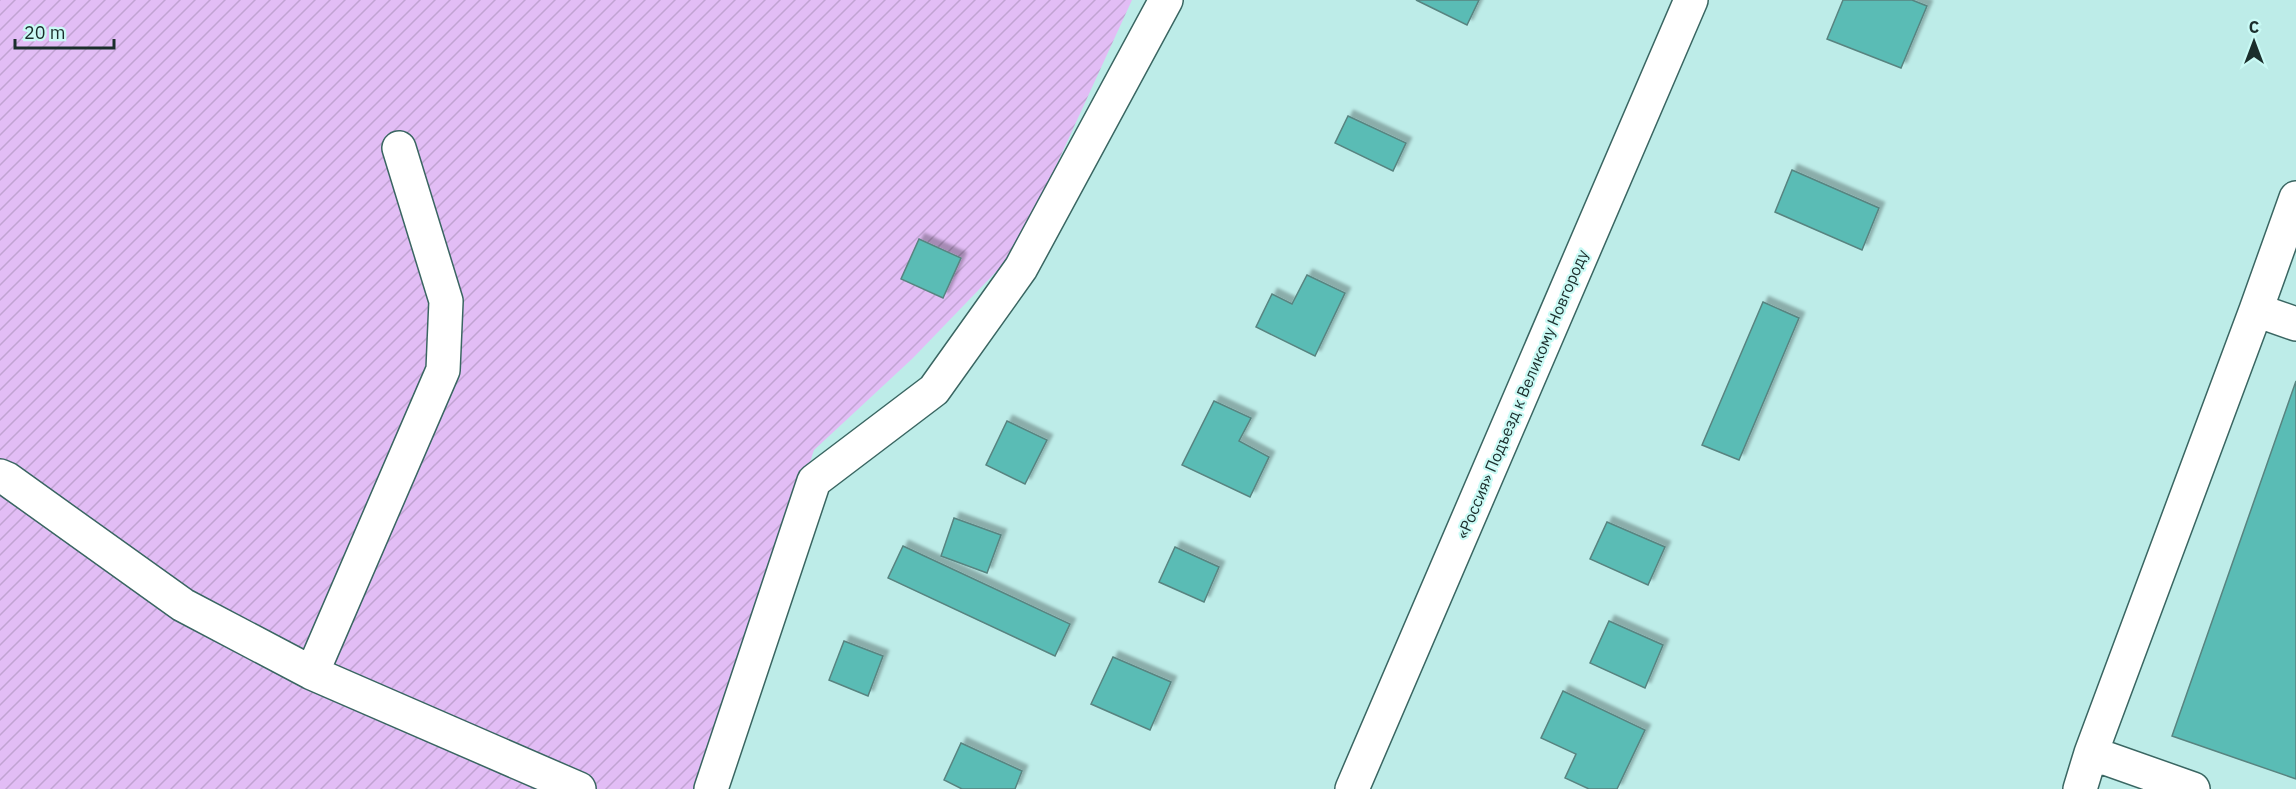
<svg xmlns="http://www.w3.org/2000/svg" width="2296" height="789" font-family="'IBM Plex Sans',sans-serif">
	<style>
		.garden { fill: url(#garden-furrows) }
		.building { fill: #5abcb5; stroke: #588480; stroke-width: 1.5; filter: url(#shadow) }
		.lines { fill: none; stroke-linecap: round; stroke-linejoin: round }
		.minor-casing { stroke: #3a6662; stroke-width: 36 }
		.major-casing { stroke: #3a6662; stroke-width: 36 }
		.minor { stroke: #fff; stroke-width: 33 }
		.major { stroke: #fff; stroke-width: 33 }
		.labels { text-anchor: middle; stroke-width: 4.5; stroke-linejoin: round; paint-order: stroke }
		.street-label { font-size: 16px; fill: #1b2e2c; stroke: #cafaf5 }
	</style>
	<defs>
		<pattern id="garden-furrows" width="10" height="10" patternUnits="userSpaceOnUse" patternTransform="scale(1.5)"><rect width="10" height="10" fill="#e2bdf5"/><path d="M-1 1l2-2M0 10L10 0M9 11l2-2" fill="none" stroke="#c1a3d2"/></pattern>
		<filter id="shadow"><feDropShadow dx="5.5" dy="-5.5" stdDeviation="1.5" flood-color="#0004"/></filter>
	</defs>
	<rect width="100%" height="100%" fill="#bdece8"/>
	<!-- garden -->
	<path class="garden" d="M 0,0 L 1132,0 L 1018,249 L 913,358 L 814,450 L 703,789 L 0,789 Z"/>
	<!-- building -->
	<path class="building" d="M 1416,0 L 1479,0 L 1467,25 Z
		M 1843,0 L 1912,0 L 1927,6 L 1901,68 L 1827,39 Z
		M 1348,116 L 1406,143 L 1393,171 L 1335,143 Z
		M 1792,170 L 1879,208 L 1862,250 L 1775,212 Z
		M 919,239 L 961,258 L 943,298 L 901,279 Z
		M 1307,275 L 1345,293 L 1315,356 L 1256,327 L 1272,294 L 1292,304 Z
		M 1763,302 L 1799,318 L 1739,460 L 1702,445 Z
		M 2296,381 L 2296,779 L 2172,736 Z
		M 1214,401 L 1251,418 L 1239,441 L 1269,457 L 1250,497 L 1182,465 Z
		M 1007,421 L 1047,440 L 1025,484 L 986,465 Z
		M 954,518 L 1001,535 L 987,573 L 941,556 Z
		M 1607,522 L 1665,547 L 1648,585 L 1590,559 Z
		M 903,546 L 1070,624 L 1055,656 L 888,578 Z
		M 1175,547 L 1219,567 L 1204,602 L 1159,582 Z
		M 1609,621 L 1663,645 L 1645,688 L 1590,663 Z
		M 844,641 L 883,656 L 868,696 L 829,680 Z
		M 1113,657 L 1171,682 L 1150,730 L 1091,704 Z
		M 1563,691 L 1645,730 L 1617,789 L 1589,789 L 1565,778 L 1576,754 L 1541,738 Z
		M 961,743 L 1022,771 L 1015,789 L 962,789 L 944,780 Z"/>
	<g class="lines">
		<defs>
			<path id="minor" d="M 2256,310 L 2296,324
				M 0,476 L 7,479 L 183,605 L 312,673 L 579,789
				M 312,673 L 443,370 L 446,301 L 399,148
				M 2091,753 L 2193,789
				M 711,789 L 814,481 L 934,390 L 1021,268 L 1166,0
				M 2080,789 L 2091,753 L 2256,310 L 2296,198"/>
			<path id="major" d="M 1352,789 L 1691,0"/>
		</defs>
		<!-- minor casing -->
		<use href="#minor" class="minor-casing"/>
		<!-- major casing -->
		<use href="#major" class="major-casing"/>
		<!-- minor -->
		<use href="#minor" class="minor"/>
		<!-- major -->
		<use href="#major" class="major"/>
	</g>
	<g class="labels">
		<!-- street labels -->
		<g class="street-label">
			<text transform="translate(1522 394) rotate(-67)" y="6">«Россия» Подъезд к Великому Новгороду</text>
		</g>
	</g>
	<!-- north arrow -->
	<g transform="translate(2254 42)" stroke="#cafaf5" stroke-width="4.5" paint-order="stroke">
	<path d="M0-4.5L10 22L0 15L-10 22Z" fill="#1b2e2c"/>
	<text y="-9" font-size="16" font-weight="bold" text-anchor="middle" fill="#1b2e2c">С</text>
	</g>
	<!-- scale -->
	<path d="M15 39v9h99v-9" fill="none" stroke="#1b2e2c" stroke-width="3"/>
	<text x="24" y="39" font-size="18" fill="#1b2e2c" stroke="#cafaf5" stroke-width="4.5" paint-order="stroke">20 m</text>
</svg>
